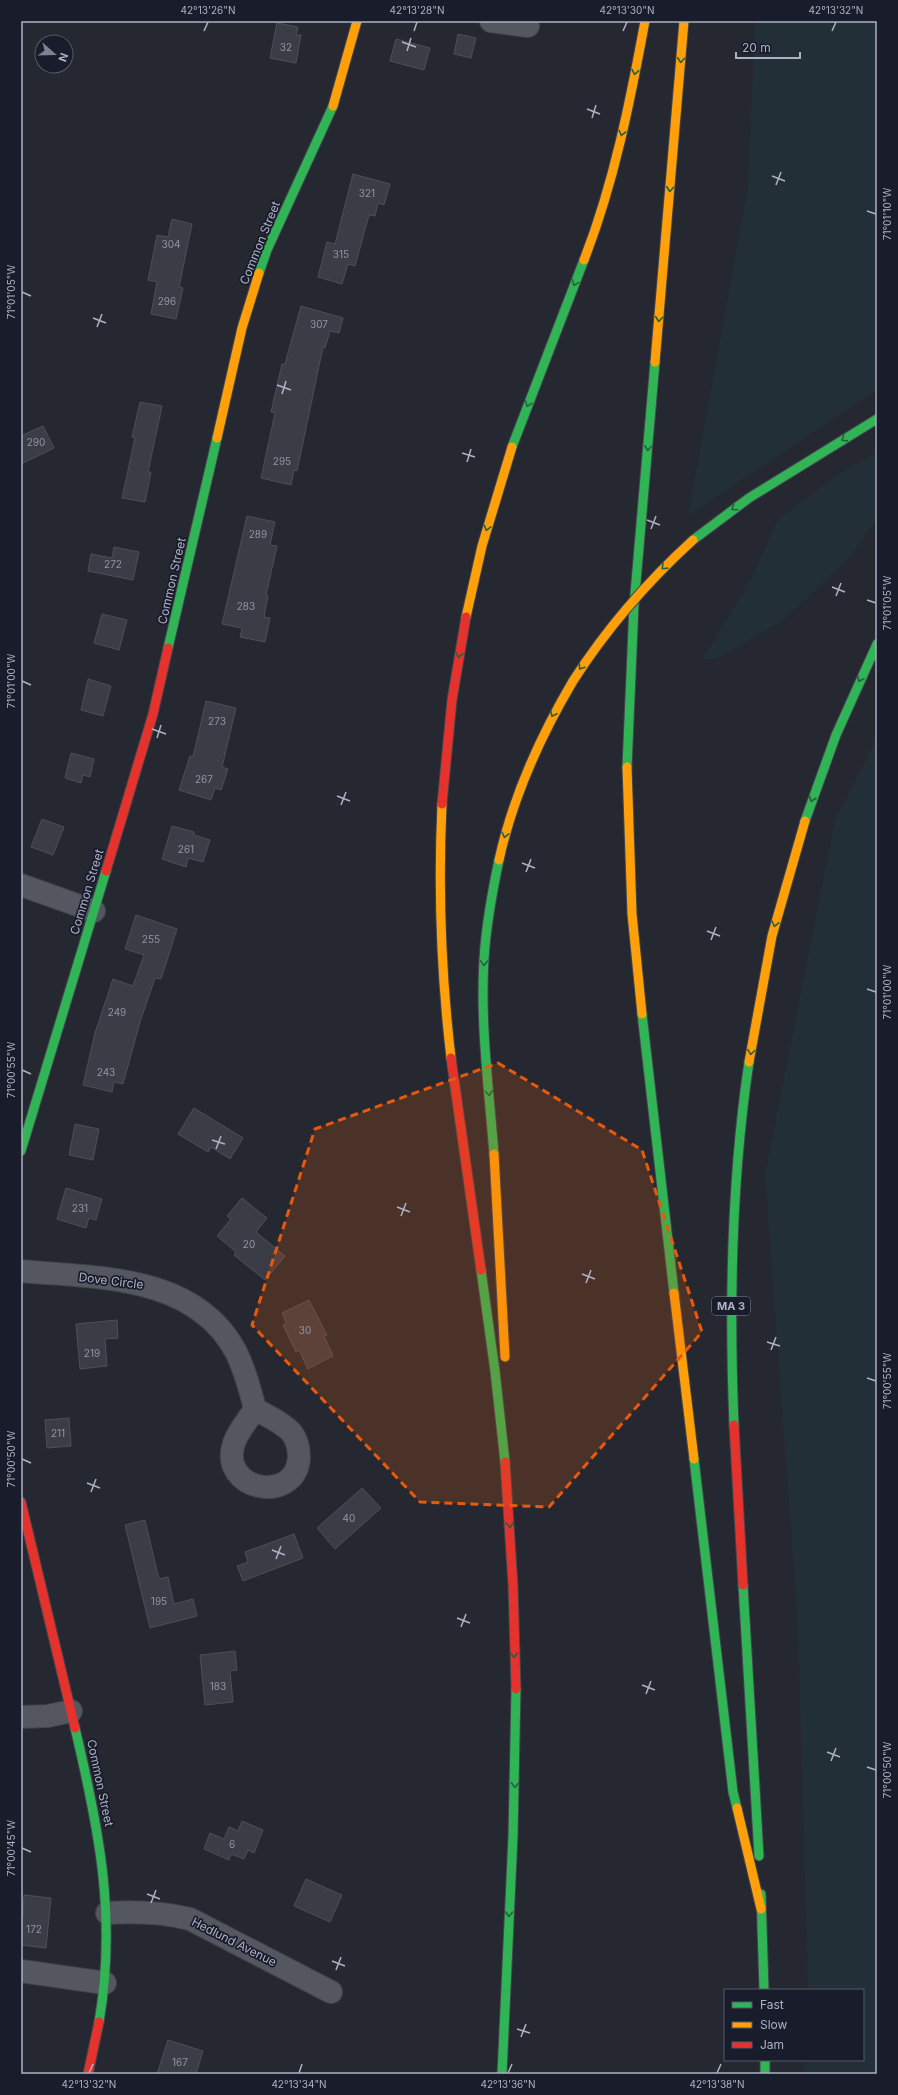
<svg xmlns="http://www.w3.org/2000/svg" width="898" height="2095" font-family="Inter,sans-serif">
	<style>
		.green { fill: #222f36 }
		.building { fill: #3b3d46; stroke: #4c4f5a }
		.lines { fill: none; stroke-linecap: round; stroke-linejoin: round }
		.street-casing { stroke: #41434b; stroke-width: 24 }
		.fast-casing { stroke: #42454e; stroke-width: 11 }
		.slow-casing { stroke: #42454e; stroke-width: 11 }
		.jam-casing { stroke: #42454e; stroke-width: 11 }
		.street { stroke: #545660; stroke-width: 22 }
		.fast { stroke: #30b455; stroke-width: 9 }
		.slow { stroke: #ff9f0a; stroke-width: 9 }
		.jam { stroke: #e5322d; stroke-width: 9 }
		.slow-bridge-casing { stroke: #41444d; stroke-width: 11; stroke-linecap: butt }
		.slow-bridge { stroke: #ff9f0a; stroke-width: 9 }
		.oneway { stroke: #23603e }
		.marked { fill: #e8590c; fill-opacity: 0.2; stroke: #e8590c; stroke-width: 3; stroke-dasharray: 8 5; stroke-linejoin: round }
		.ticks { fill: none; stroke: #adb1c4; stroke-width: 1.5 }
		.labels { text-anchor: middle; stroke-width: 3.5; stroke-linejoin: round; paint-order: stroke }
		.number-label { font-size: 10px; fill: #9094a4 }
		.shield { fill: #191c2b; stroke: #818496; stroke-width: 1 }
		.shield-label { font-size: 11px; font-weight: bold; fill: #adb1c4 }
		.street-label { font-size: 12px; fill: #adb1c4; stroke: #191c2b }
		.neatline { fill: none; stroke: #adb1c4; stroke-width: 1.5 }
		.ticks-label { font-size: 10px; text-anchor: middle; fill: #adb1c4 }
	</style>
	<rect width="100%" height="100%" fill="#252831"/>
	<!-- green -->
	<path class="green" d="M 755,21 L 877,21 L 877,390 L 688,516 L 748,187 Z
		M 877,453 L 877,519 L 848,559 L 782,621 L 718,658 L 702,660 L 750,582 L 778,519 L 848,468 Z
		M 877,737 L 877,2074 L 804,2074 L 805,2060 L 863,2060 L 863,1990 L 808,1990 L 798,1627 L 765,1175 L 835,820 Z"/>
	<!-- building -->
	<path class="building" d="M 277,23 L 298,27 L 296,35 L 301,35 L 296,63 L 270,58 Z
		M 458,34 L 476,38 L 471,58 L 454,54 Z
		M 396,39 L 430,48 L 424,70 L 390,61 Z
		M 353,174 L 390,184 L 384,205 L 378,203 L 375,216 L 369,215 L 355,266 L 348,264 L 342,284 L 318,277 L 327,242 L 335,244 Z
		M 172,219 L 192,224 L 179,287 L 183,288 L 176,319 L 151,314 L 157,282 L 148,280 L 157,235 L 168,237 Z
		M 301,306 L 343,318 L 339,333 L 330,331 L 325,348 L 323,347 L 297,471 L 294,470 L 291,485 L 261,478 L 275,413 L 271,412 L 282,364 L 285,364 Z
		M 140,402 L 162,406 L 148,472 L 151,472 L 145,502 L 122,498 L 135,438 L 132,437 Z
		M 43,426 L 54,448 L 21,464 L 21,436 Z
		M 247,516 L 275,522 L 270,545 L 277,546 L 266,595 L 268,596 L 264,617 L 270,618 L 265,642 L 240,637 L 242,628 L 222,624 Z
		M 114,547 L 139,552 L 133,580 L 88,571 L 91,554 L 112,558 Z
		M 102,614 L 127,620 L 119,650 L 94,643 Z
		M 88,679 L 111,686 L 103,716 L 81,710 Z
		M 206,701 L 236,708 L 222,767 L 228,769 L 221,790 L 215,788 L 211,800 L 179,790 L 190,756 L 193,757 Z
		M 71,753 L 94,759 L 90,777 L 83,775 L 81,783 L 65,778 Z
		M 42,819 L 64,827 L 53,855 L 31,847 Z
		M 172,826 L 194,832 L 194,835 L 210,840 L 203,862 L 188,858 L 186,867 L 162,859 Z
		M 136,915 L 177,929 L 161,979 L 155,978 L 140,1022 L 123,1084 L 114,1082 L 112,1092 L 83,1085 L 95,1033 L 113,979 L 133,986 L 144,955 L 125,949 Z
		M 194,1108 L 243,1138 L 230,1159 L 211,1147 L 208,1152 L 178,1134 Z
		M 75,1124 L 99,1129 L 93,1160 L 69,1155 Z
		M 66,1188 L 102,1199 L 96,1220 L 89,1218 L 86,1228 L 57,1219 Z
		M 242,1198 L 267,1218 L 256,1232 L 285,1256 L 265,1280 L 234,1255 L 236,1252 L 217,1236 L 231,1219 L 227,1216 Z
		M 309,1300 L 327,1335 L 324,1336 L 333,1356 L 308,1369 L 299,1350 L 296,1352 L 283,1325 L 286,1323 L 282,1313 Z
		M 117,1320 L 118,1338 L 105,1339 L 107,1366 L 80,1369 L 76,1324 Z
		M 69,1418 L 71,1446 L 47,1448 L 45,1420 Z
		M 362,1488 L 381,1508 L 335,1549 L 317,1528 Z
		M 145,1520 L 159,1579 L 168,1577 L 174,1604 L 193,1599 L 197,1616 L 150,1628 L 125,1525 Z
		M 294,1534 L 303,1558 L 243,1581 L 237,1566 L 248,1562 L 245,1552 Z
		M 235,1651 L 237,1670 L 230,1671 L 233,1702 L 205,1705 L 200,1655 Z
		M 242,1821 L 263,1830 L 254,1853 L 248,1850 L 244,1859 L 231,1854 L 229,1860 L 204,1849 L 210,1833 L 224,1839 L 229,1827 L 238,1831 Z
		M 306,1879 L 342,1895 L 330,1922 L 294,1906 Z
		M 24,1895 L 51,1898 L 46,1948 L 21,1945 Z
		M 168,2040 L 203,2051 L 196,2074 L 157,2074 Z"/>
	<g class="lines">
		<defs>
			<path id="street" d="M 491,21 L 528,26
				M 21,885 L 94,911
				M 21,1271 C 96,1278 195,1274 236,1352 C 245,1370 250,1389 255,1409
				M 255,1409 C 267,1416 282,1422 291,1432 C 297,1439 299,1449 299,1458 C 295,1506 218,1490 234,1443 C 238,1431 248,1420 255,1409 Z
				M 21,1717 L 48,1716 L 71,1711
				M 107,1913 C 136,1911 162,1912 190,1919 L 331,1992
				M 21,1971 L 105,1983"/>
			<path id="fast" d="M 259,273 L 267,250 L 333,106
				M 512,447 L 584,260
				M 693,540 L 749,498 L 877,419
				M 168,648 L 217,438
				M 627,767 L 634,605 L 655,362
				M 805,821 L 836,735 L 877,644
				M 642,1014 L 674,1293
				M 21,1151 L 106,871
				M 494,1154 C 489,1090 480,1024 484,959 C 486,926 492,893 499,860
				M 481,1270 L 495,1371 L 505,1462
				M 734,1425 C 729,1304 731,1182 749,1062
				M 694,1459 L 733,1792 L 737,1808
				M 743,1585 L 759,1856
				M 75,1728 C 99,1829 117,1918 99,2022
				M 761,1894 L 764,1990
				M 765,2060 L 765,2074
				M 502,2074 L 513,1836 L 516,1689"/>
			<path id="slow" d="M 333,106 L 357,21
				M 584,260 C 614,183 630,102 645,21
				M 655,362 L 684,21
				M 217,438 L 242,328 L 259,273
				M 466,617 L 482,546 L 512,447
				M 627,767 L 632,914 L 642,1014
				M 442,804 C 438,889 441,973 451,1058
				M 499,860 C 513,796 540,737 573,681
				M 749,1062 L 772,936 L 805,821
				M 494,1154 L 505,1357
				M 674,1293 L 694,1459
				M 737,1808 L 761,1909"/>
			<path id="jam" d="M 442,804 L 452,700 L 466,617
				M 106,871 L 153,714 L 168,648
				M 451,1058 L 481,1270
				M 734,1425 L 743,1585
				M 505,1462 L 513,1585 L 516,1689
				M 21,1502 L 75,1728
				M 88,2074 L 99,2022"/>
		</defs>
		<!-- street casing -->
		<use href="#street" class="street-casing"/>
		<!-- fast casing -->
		<use href="#fast" class="fast-casing"/>
		<!-- slow casing -->
		<use href="#slow" class="slow-casing"/>
		<!-- jam casing -->
		<use href="#jam" class="jam-casing"/>
		<!-- street -->
		<use href="#street" class="street"/>
		<!-- fast -->
		<use href="#fast" class="fast"/>
		<!-- slow -->
		<use href="#slow" class="slow"/>
		<!-- jam -->
		<use href="#jam" class="jam"/>
		<defs>
			<path id="slow-bridge" d="M 573,681 C 607,628 647,582 693,540"/>
		</defs>
		<!-- slow-bridge casing -->
		<use href="#slow-bridge" class="slow-bridge-casing"/>
		<!-- slow-bridge -->
		<use href="#slow-bridge" class="slow-bridge"/>
	</g>
	<!-- one-way arrows -->
	<defs><path id="oneway-chevron" d="M-2-3.5L2.5 0L-2 3.5" fill="none" stroke-width="1.6" stroke-linecap="round" stroke-linejoin="round"/></defs>
	<g class="oneway">
		<use href="#oneway-chevron" transform="translate(681 60) rotate(95)"/>
		<use href="#oneway-chevron" transform="translate(635 72) rotate(101)"/>
		<use href="#oneway-chevron" transform="translate(622 133) rotate(104)"/>
		<use href="#oneway-chevron" transform="translate(670 189) rotate(95)"/>
		<use href="#oneway-chevron" transform="translate(575 283) rotate(111)"/>
		<use href="#oneway-chevron" transform="translate(659 319) rotate(95)"/>
		<use href="#oneway-chevron" transform="translate(528 404) rotate(111)"/>
		<use href="#oneway-chevron" transform="translate(844 439) rotate(148)"/>
		<use href="#oneway-chevron" transform="translate(648 448) rotate(95)"/>
		<use href="#oneway-chevron" transform="translate(734 508) rotate(145)"/>
		<use href="#oneway-chevron" transform="translate(487 528) rotate(105)"/>
		<use href="#oneway-chevron" transform="translate(664 567) rotate(136)"/>
		<use href="#oneway-chevron" transform="translate(459 655) rotate(100)"/>
		<use href="#oneway-chevron" transform="translate(581 667) rotate(123)"/>
		<use href="#oneway-chevron" transform="translate(860 679) rotate(114)"/>
		<use href="#oneway-chevron" transform="translate(553 714) rotate(117)"/>
		<use href="#oneway-chevron" transform="translate(812 799) rotate(109)"/>
		<use href="#oneway-chevron" transform="translate(505 835) rotate(104)"/>
		<use href="#oneway-chevron" transform="translate(775 924) rotate(104)"/>
		<use href="#oneway-chevron" transform="translate(484 963) rotate(92)"/>
		<use href="#oneway-chevron" transform="translate(751 1052) rotate(98)"/>
		<use href="#oneway-chevron" transform="translate(489 1093) rotate(85)"/>
		<use href="#oneway-chevron" transform="translate(510 1525) rotate(87)"/>
		<use href="#oneway-chevron" transform="translate(514 1655) rotate(89)"/>
		<use href="#oneway-chevron" transform="translate(515 1785) rotate(91)"/>
		<use href="#oneway-chevron" transform="translate(509 1914) rotate(93)"/>
	</g>
	<!-- marked area -->
	<path class="marked" d="M 498,1063 L 642,1150 L 702,1332 L 549,1507 L 420,1502 L 252,1325 L 315,1129 Z"/>
	<!-- ticks -->
	<path class="ticks" d="M 204,31 L 208,22M 414,31 L 417,22M 623,31 L 627,22M 832,31 L 836,22M 402,42 L 416,47M 407,51 L 411,38M 587,109 L 600,114M 592,118 L 596,105M 772,176 L 785,181M 776,185 L 781,172M 867,211 L 876,214M 22,292 L 31,296M 93,318 L 106,323M 97,327 L 102,314M 277,385 L 291,390M 282,394 L 286,381M 462,453 L 475,457M 467,462 L 471,449M 647,520 L 660,525M 651,529 L 656,516M 832,587 L 845,592M 836,596 L 841,583M 867,600 L 876,603M 22,681 L 31,685M 152,729 L 166,734M 157,738 L 161,725M 337,796 L 350,801M 341,805 L 346,792M 522,863 L 535,868M 526,872 L 531,859M 707,931 L 720,936M 711,940 L 716,927M 867,989 L 876,992M 22,1070 L 31,1074M 212,1140 L 225,1144M 216,1149 L 221,1136M 397,1207 L 410,1212M 401,1216 L 406,1203M 582,1274 L 595,1279M 586,1283 L 591,1270M 767,1342 L 780,1346M 771,1350 L 776,1337M 867,1378 L 876,1381M 22,1459 L 31,1463M 87,1483 L 100,1488M 91,1492 L 96,1479M 272,1550 L 285,1555M 276,1559 L 281,1546M 457,1618 L 470,1623M 461,1627 L 466,1614M 642,1685 L 655,1690M 646,1694 L 651,1681M 827,1752 L 840,1757M 831,1761 L 836,1748M 867,1767 L 876,1770M 22,1848 L 31,1852M 147,1894 L 160,1899M 151,1903 L 156,1890M 332,1961 L 345,1966M 336,1970 L 341,1957M 517,2029 L 530,2033M 521,2037 L 526,2024M 89,2073 L 93,2064M 299,2073 L 302,2064M 508,2073 L 512,2064M 717,2073 L 721,2064"/>
	<g class="labels">
		<!-- number labels -->
		<g class="number-label">
			<text x="286" y="51">32</text>
			<text x="367" y="197">321</text>
			<text x="171" y="248">304</text>
			<text x="341" y="258">315</text>
			<text x="167" y="305">296</text>
			<text x="319" y="328">307</text>
			<text x="36" y="446">290</text>
			<text x="282" y="465">295</text>
			<text x="258" y="538">289</text>
			<text x="113" y="568">272</text>
			<text x="246" y="610">283</text>
			<text x="217" y="725">273</text>
			<text x="204" y="783">267</text>
			<text x="186" y="853">261</text>
			<text x="151" y="943">255</text>
			<text x="117" y="1016">249</text>
			<text x="106" y="1076">243</text>
			<text x="80" y="1212">231</text>
			<text x="249" y="1248">20</text>
			<text x="305" y="1334">30</text>
			<text x="92" y="1357">219</text>
			<text x="58" y="1437">211</text>
			<text x="349" y="1522">40</text>
			<text x="159" y="1605">195</text>
			<text x="218" y="1690">183</text>
			<text x="232" y="1848">6</text>
			<text x="34" y="1933">172</text>
			<text x="180" y="2066">167</text>
		</g>
		<!-- shield labels -->
		<rect class="shield" x="712" y="1297" width="38" height="18" rx="3"/>
		<g class="shield-label">
			<text x="731" y="1310">MA 3</text>
		</g>
		<!-- street labels -->
		<g class="street-label">
			<text transform="translate(260 243) rotate(-68)" y="4">Common Street</text>
			<text transform="translate(172 581) rotate(-77)" y="4">Common Street</text>
			<text transform="translate(87 892) rotate(-73)" y="4">Common Street</text>
			<text transform="translate(111 1281) rotate(7)" y="4">Dove Circle</text>
			<text transform="translate(100 1783) rotate(78)" y="4">Common Street</text>
			<text transform="translate(234 1942) rotate(27)" y="4">Hedlund Avenue</text>
		</g>
	</g>
	<!-- border -->
	<rect width="898" height="2095" fill="none" stroke="#191c2b" stroke-width="44"/>
	<!-- legend -->
	<rect x="724" y="1989" width="140" height="72" fill="#191c2b" stroke="#545868"/>
	<rect x="732" y="2002" width="20" height="6" fill="#30b455" stroke="#545868"/>
	<text x="760" y="2009" font-size="12" fill="#adb1c4">Fast</text>
	<rect x="732" y="2022" width="20" height="6" fill="#ff9f0a" stroke="#545868"/>
	<text x="760" y="2029" font-size="12" fill="#adb1c4">Slow</text>
	<rect x="732" y="2042" width="20" height="6" fill="#e5322d" stroke="#545868"/>
	<text x="760" y="2049" font-size="12" fill="#adb1c4">Jam</text>
	<!-- north arrow -->
	<g transform="translate(54 54) rotate(110)"><circle r="19" fill="#191c2b" stroke="#545868"/>
	<path d="M0-3L7 15L0 10L-7 15Z" fill="#7d8191"/>
	<text y="-6" font-size="11" font-weight="bold" text-anchor="middle" fill="#adb1c4">N</text>
	</g>
	<!-- scale -->
	<path d="M736 52v6h64v-6" fill="none" stroke="#adb1c4" stroke-width="2"/>
	<text x="742" y="52" font-size="12" fill="#adb1c4" stroke="#191c2b" stroke-width="3" paint-order="stroke">20 m</text>
	<rect x="22" y="22" width="854" height="2051" class="neatline"/>
	<g class="ticks-label">
		<text x="208" y="14">42°13'26"N</text>
		<text x="417" y="14">42°13'28"N</text>
		<text x="627" y="14">42°13'30"N</text>
		<text x="836" y="14">42°13'32"N</text>
		<text transform="translate(887 214) rotate(-90)" y="4">71°01'10"W</text>
		<text transform="translate(11 292) rotate(-90)" y="4">71°01'05"W</text>
		<text transform="translate(887 603) rotate(-90)" y="4">71°01'05"W</text>
		<text transform="translate(11 681) rotate(-90)" y="4">71°01'00"W</text>
		<text transform="translate(887 992) rotate(-90)" y="4">71°01'00"W</text>
		<text transform="translate(11 1070) rotate(-90)" y="4">71°00'55"W</text>
		<text transform="translate(887 1381) rotate(-90)" y="4">71°00'55"W</text>
		<text transform="translate(11 1459) rotate(-90)" y="4">71°00'50"W</text>
		<text transform="translate(887 1770) rotate(-90)" y="4">71°00'50"W</text>
		<text transform="translate(11 1848) rotate(-90)" y="4">71°00'45"W</text>
		<text x="89" y="2088">42°13'32"N</text>
		<text x="299" y="2088">42°13'34"N</text>
		<text x="508" y="2088">42°13'36"N</text>
		<text x="717" y="2088">42°13'38"N</text>
	</g>
</svg>
